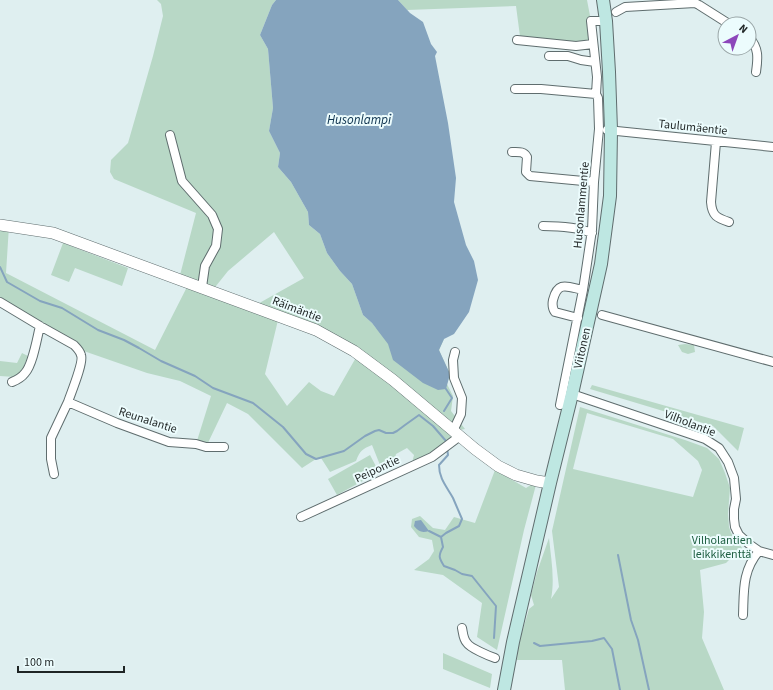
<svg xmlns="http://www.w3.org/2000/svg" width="773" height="690" font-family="'Source Sans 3',sans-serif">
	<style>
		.green { fill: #b8d8c6; fill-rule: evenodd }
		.water { fill: #85a4be }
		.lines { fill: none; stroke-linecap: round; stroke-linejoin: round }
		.stream { stroke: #85a4be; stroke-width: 2 }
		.minor-casing { stroke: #5f6d6e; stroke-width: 10 }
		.tertiary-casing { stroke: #5f6d6e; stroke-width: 12 }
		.secondary-casing { stroke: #5f6d6e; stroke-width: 14 }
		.minor { stroke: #fff; stroke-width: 8 }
		.tertiary { stroke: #fff; stroke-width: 11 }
		.secondary { stroke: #bee7e2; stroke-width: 12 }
		.labels { text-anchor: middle; stroke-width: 4; stroke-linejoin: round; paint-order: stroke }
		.street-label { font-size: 12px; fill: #1f2525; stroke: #ecfcfd }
		.park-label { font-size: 12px; fill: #1e5f42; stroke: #ecfcfd }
		.water-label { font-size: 13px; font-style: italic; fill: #0d324e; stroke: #ecfcfd }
	</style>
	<rect width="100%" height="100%" fill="#dfeff0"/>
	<!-- green -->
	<path class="green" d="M 157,0 L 276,0 L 272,5 L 260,35 L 268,49 L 273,108 L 269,131 L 280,153 L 278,167 L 291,182 L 308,212 L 309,225 L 320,234 L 327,253 L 340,271 L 352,284 L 363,315 L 372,323 L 376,328 L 444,339 L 439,350 L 450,374 L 447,384 L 453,396 L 451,411 L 465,429 L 454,431 L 460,436 L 411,467 L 414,455 L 407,448 L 396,454 L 392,469 L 380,465 L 372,445 C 362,449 360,451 356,461 L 330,472 L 321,458 L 316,459 L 302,468 L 248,414 L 227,403 L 206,447 L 196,444 L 211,396 L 180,381 L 147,373 L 78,349 L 0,302 L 0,225 L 9,226 L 6,273 L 155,350 L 189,283 L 179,279 L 196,213 L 114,179 L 110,172 L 111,160 L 128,143 L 153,56 L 163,16 L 161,4 ZM 274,232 L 304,278 L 254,306 L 212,291 L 228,271 ZM 279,316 L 358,354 L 334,396 L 321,391 L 309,382 L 287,406 L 265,374 Z
		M 398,0 L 587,0 L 591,21 L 593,44 L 588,50 L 521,44 L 516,6 L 407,10 Z
		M 63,243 L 128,268 L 122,286 L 75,268 L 69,282 L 51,275 Z
		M 685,344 L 694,345 L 695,352 L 688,354 L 682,352 L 678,345 Z
		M 22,353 L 28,356 L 21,373 L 15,377 L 0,376 L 0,361 L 17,363 Z
		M 592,385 L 744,428 L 738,451 L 713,426 L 590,389 Z
		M 580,407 L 685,440 L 707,448 L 719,459 L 725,473 L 730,488 L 728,514 L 729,527 L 731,533 L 745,552 L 730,559 L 726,563 L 700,570 L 704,612 L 702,638 L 724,690 L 565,690 L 562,660 L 517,660 L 518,646 L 529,609 L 534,605 L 531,595 L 537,572 L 549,538 C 551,558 555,579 551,599 L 559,587 L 552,531 ZM 587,413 L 673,439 L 698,461 L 702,470 L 693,497 L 573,469 Z
		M 370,455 L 379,472 L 337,495 L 328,479 Z
		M 495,470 L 526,488 L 537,481 L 524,530 L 497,650 L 477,637 L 482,603 L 443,575 L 414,570 L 429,559 L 434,551 L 432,540 L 419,537 L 411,527 L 412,519 L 420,516 L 433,528 L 445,530 L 454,517 L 475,523 Z
		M 443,653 L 492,674 L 490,688 L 443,669 Z"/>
	<!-- water -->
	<path class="water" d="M 276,0 L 398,0 L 410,13 L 423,22 L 431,44 L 437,52 L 435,56 L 448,123 L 456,178 L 454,202 L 466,245 L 474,261 L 478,280 L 469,312 L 454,334 L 444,339 L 439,350 L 450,374 L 446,389 L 438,390 L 423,383 L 393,360 L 388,344 L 372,323 L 363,315 L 352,284 L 340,271 L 327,253 L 320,234 L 309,225 L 308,212 L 291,182 L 278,167 L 280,153 L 269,131 L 273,108 L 268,49 L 260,35 L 272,5 Z
		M 421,520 L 429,531 C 422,533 419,532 414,526 L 415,521 Z"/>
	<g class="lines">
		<!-- stream -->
		<path class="stream" d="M 0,267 L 7,282 L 40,301 L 62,308 L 98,330 L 124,340 L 139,348 L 161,361 L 195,376 L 213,388 L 253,403 L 283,427 L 306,454 L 316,459 L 344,451 L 365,436 L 375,431 L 379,430 L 386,433 L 393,433 L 397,431 L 405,425 L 419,415 L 433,426 L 446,441 L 447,444
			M 444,411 L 452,398 L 446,389
			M 447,448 L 448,455 L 439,465 C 439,479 447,487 453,498 C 456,505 459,512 462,519 L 459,526 L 446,533 L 441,537 L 443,547 C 438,556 439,558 444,566 L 455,570 L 462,574 L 472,576 L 496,606 L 494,638
			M 429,531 L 441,537
			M 618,555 L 631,620 L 638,640 L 649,690
			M 534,643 L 540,646 L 592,641 L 604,638 L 612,649 L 620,690"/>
		<defs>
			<path id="minor" d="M 616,12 L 625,7 L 695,3 L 699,5 L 729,24
				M 749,37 C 759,48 758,58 756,72
				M 517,40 L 576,46 L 593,44
				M 549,56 L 568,56 L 581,60 L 595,62
				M 515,89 L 541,89 L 596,94
				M 607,130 L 773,147
				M 170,135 L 182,181 L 212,215 L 218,229 L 216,246 L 205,266 L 202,287
				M 716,142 L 711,202 C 712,216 717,218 729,222
				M 512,152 C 518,152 524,151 527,157 L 526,172 L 530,176 L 594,182
				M 543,226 C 559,226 577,227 592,233
				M 0,302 L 40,326 L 74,345 C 77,348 80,351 81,355 C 84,362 71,393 68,402 L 117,423 L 169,442 L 196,444 L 206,447 L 224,447
				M 602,315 L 773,362
				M 578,318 L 555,312 C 552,308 552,305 553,300 C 558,280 568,287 583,290
				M 12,382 C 17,380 22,377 25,373 C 33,364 37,338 40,326
				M 572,394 L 705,439 L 719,448 L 728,462 L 734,478 L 736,499 L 734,509 L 734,519 L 735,527 L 739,535 L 749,544 L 759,551 L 773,555
				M 560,405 L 583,290 L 592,230 L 594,182 L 599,129 L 598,98 L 596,94 L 597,77 L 591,21 L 606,21
				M 453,431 L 461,414 L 462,398 L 454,378 L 453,360 L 455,352
				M 54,474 L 51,459 L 51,438 L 68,402
				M 301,517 L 432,457 L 460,436
				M 743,615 C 744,591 742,571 759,551
				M 462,628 C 463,632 463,639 467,643 C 470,648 489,656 495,658"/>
			<path id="tertiary" d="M 0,225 L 53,233 L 316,330 L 354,351 L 393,380 L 475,449 L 498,466 L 516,475 L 537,481 L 550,483"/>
			<path id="secondary" d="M 504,690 L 513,642 L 550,483 L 572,394 L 601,264 L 610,196 L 611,130 L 609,72 L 606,21 L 603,0"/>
		</defs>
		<!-- minor casing -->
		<use href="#minor" class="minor-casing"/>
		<!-- tertiary casing -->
		<use href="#tertiary" class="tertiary-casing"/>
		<!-- secondary casing -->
		<use href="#secondary" class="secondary-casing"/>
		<!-- minor -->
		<use href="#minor" class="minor"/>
		<!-- tertiary -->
		<use href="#tertiary" class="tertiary"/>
		<!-- secondary -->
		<use href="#secondary" class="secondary"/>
	</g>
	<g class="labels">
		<!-- street labels -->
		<g class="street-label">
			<text transform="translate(693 127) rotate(6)" y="4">Taulumäentie</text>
			<text transform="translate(581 205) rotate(-85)" y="4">Husonlammentie</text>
			<text transform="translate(297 309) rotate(21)" y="4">Räimäntie</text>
			<text transform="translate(582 348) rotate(-77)" y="4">Viitonen</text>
			<text transform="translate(148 420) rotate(18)" y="4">Reunalantie</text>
			<text transform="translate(690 423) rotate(21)" y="4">Vilholantie</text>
			<text transform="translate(377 469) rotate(-25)" y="4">Peipontie</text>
		</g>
		<!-- park labels -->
		<g class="park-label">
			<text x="722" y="544">Vilholantien<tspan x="722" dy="14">leikkikenttä</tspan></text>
		</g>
		<!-- water labels -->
		<g class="water-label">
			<text x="359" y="124">Husonlampi</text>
		</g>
	</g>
	<!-- north arrow -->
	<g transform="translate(737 36) rotate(41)"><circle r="19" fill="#ecfcfd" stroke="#9aa6a7"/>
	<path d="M0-3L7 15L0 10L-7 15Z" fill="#8c47bb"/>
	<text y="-6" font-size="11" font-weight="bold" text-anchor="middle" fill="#1f2525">N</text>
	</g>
	<!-- scale -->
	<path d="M18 666v6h106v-6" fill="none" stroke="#1f2525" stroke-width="2"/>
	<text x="24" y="666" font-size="12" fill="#1f2525" stroke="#ecfcfd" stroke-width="3" paint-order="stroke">100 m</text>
</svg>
